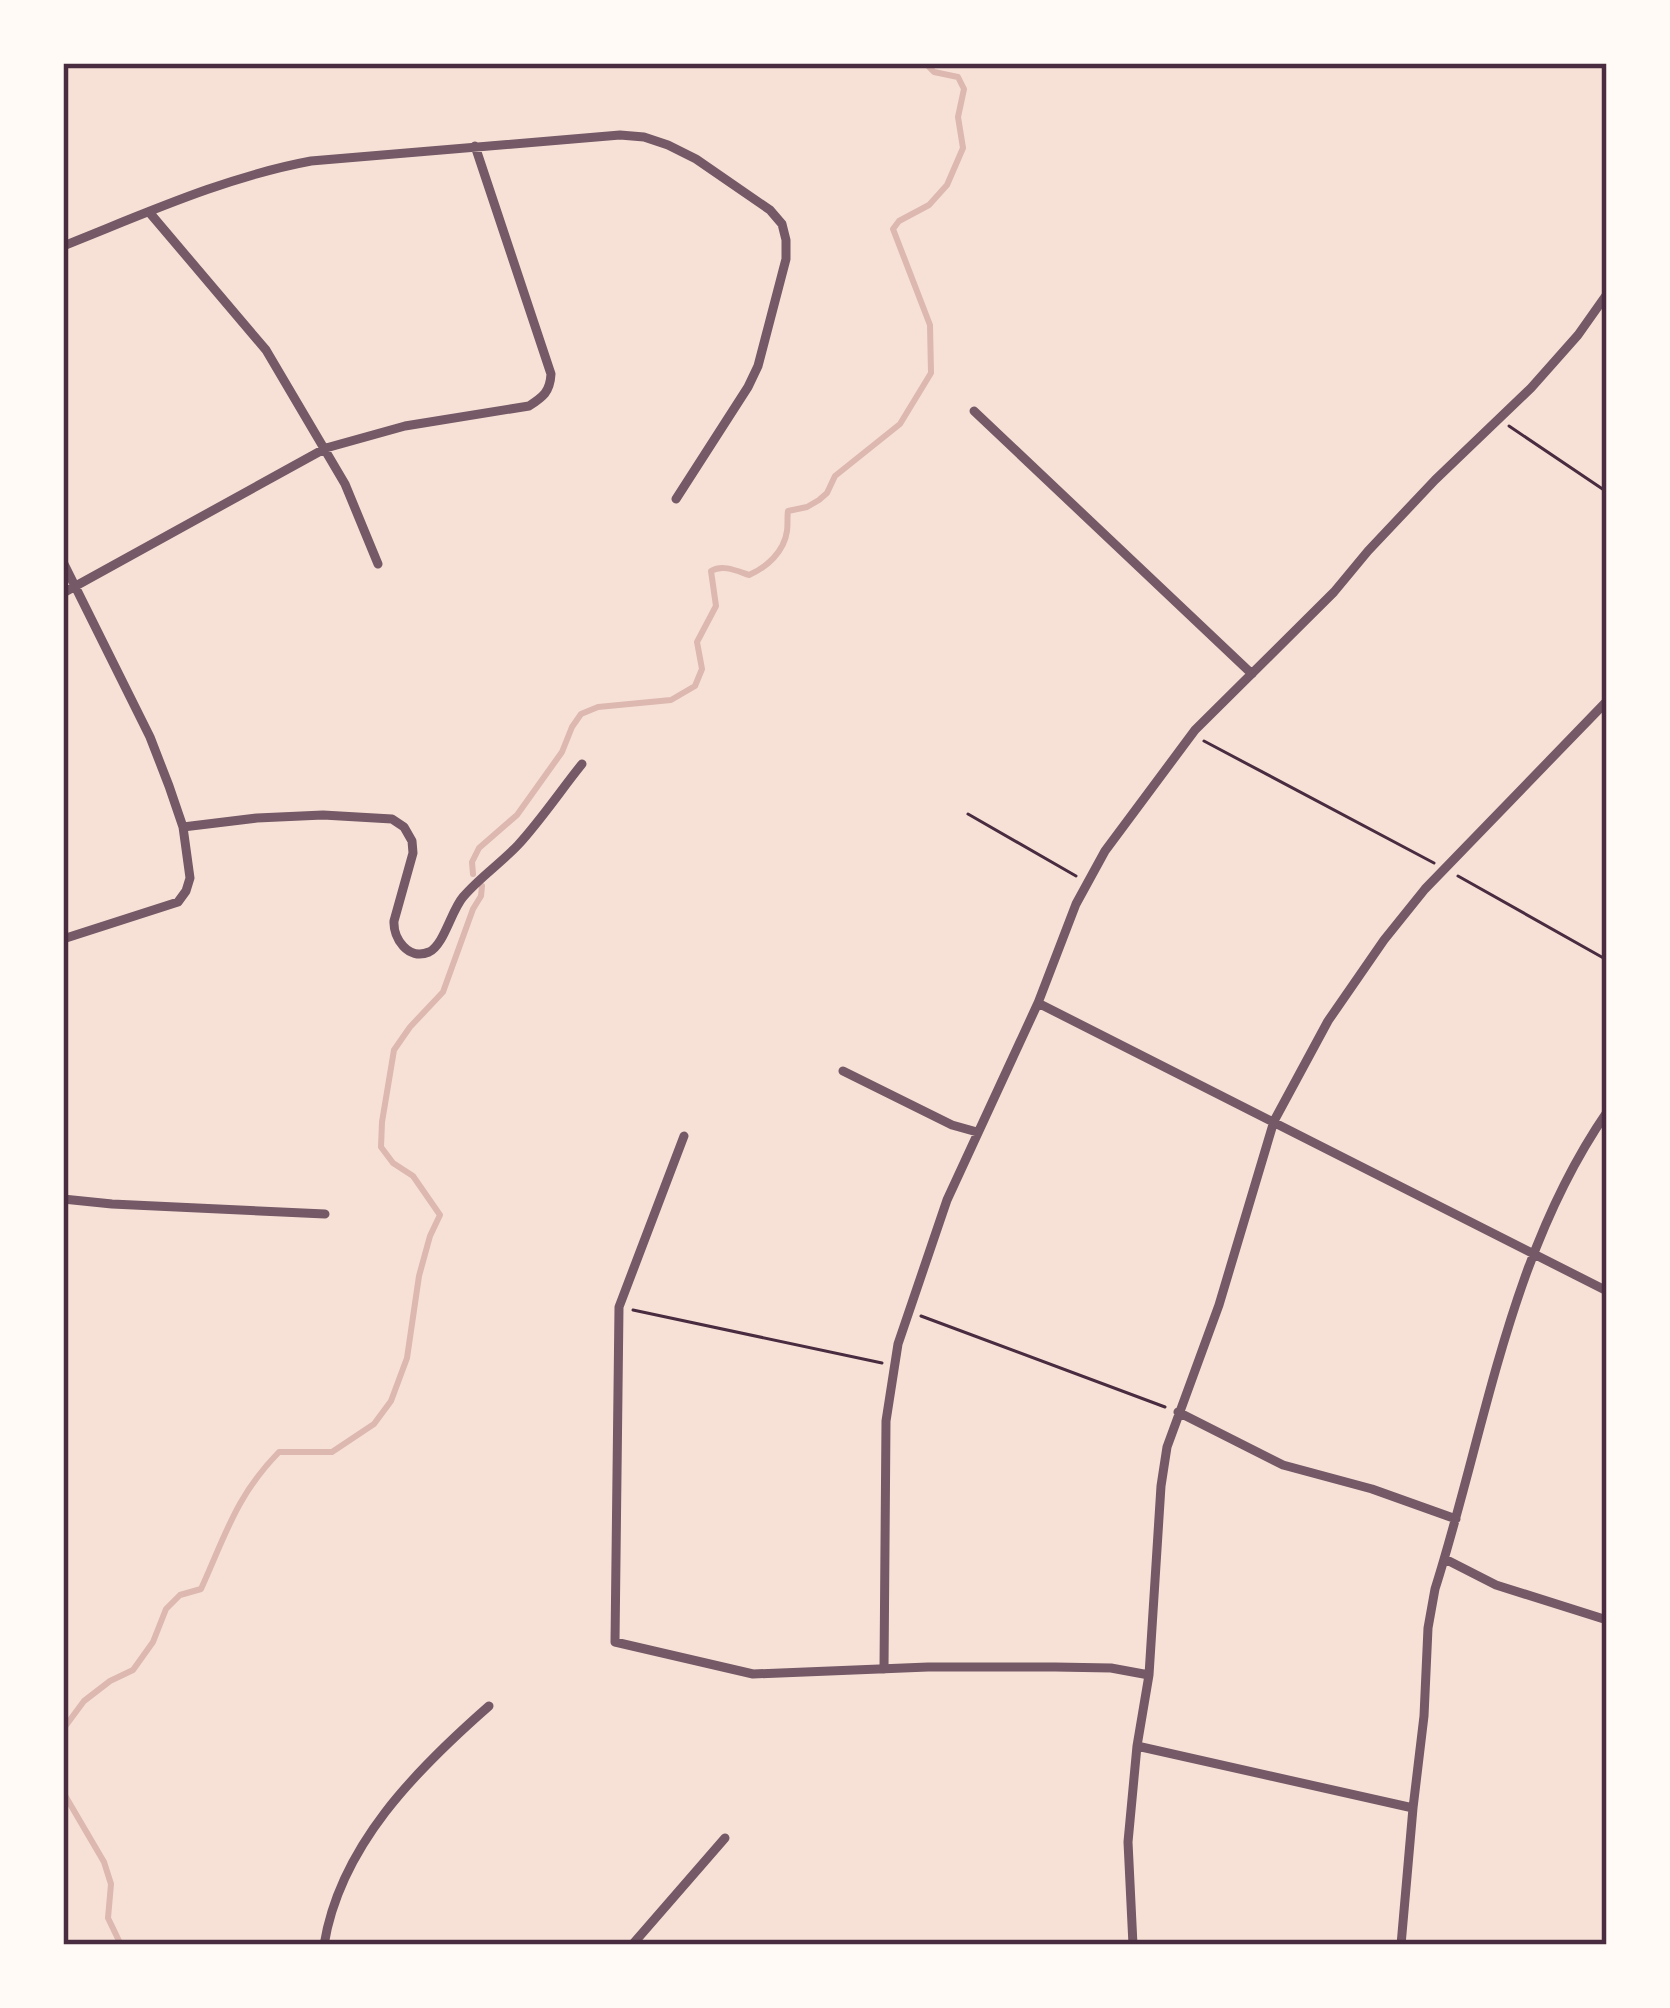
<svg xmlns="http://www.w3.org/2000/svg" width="1670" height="2008" font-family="'Times New Roman',serif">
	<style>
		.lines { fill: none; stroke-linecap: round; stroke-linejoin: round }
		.stream { stroke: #dcb8b0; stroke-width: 6 }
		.path { stroke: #4a2c40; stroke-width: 3 }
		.minor { stroke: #755966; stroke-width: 9 }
		.neatline { fill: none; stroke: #4a2c40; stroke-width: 4.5 }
	</style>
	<rect width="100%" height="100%" fill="#f7e1d7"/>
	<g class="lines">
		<!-- stream -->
		<path class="stream" d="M 473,874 L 472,862 L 479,848 L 517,815 L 562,752 L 572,727 L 581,714 L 598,707 L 671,700 L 695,686 L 702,669 L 697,642 L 716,606 L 711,571 C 723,564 737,571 749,575 C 767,567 784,552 787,531 C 788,524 787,517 788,511 L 807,507 L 819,500 L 827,493 L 835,476 L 900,424 L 931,373 L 930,325 L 893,229 L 899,221 L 929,205 L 947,185 L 963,148 L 958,117 L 964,89 L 958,77 L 934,72 L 925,63
			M 63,1780 L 64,1728 L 84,1701 L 110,1681 L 133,1670 L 153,1642 L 166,1609 L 180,1595 L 201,1589 C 226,1534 236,1496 279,1452 L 332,1452 L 374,1424 L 391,1401 L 407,1358 L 419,1276 L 430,1236 L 440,1215 L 413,1176 L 393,1163 L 381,1147 L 382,1122 L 394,1050 L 410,1027 L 443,992 L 473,909 L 481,896 L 482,886
			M 63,1792 L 104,1862 L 111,1884 L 108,1918 L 121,1945"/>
		<!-- path -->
		<path class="path" d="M 1509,426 L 1607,492
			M 1204,741 L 1434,863
			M 968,814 L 1076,876
			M 1458,876 L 1607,960
			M 633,1310 L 882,1363
			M 921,1316 L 1165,1407"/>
		<!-- minor -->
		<path class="minor" d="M 149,212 L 266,350 L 345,484 L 378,564
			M 63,246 C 144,214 225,177 311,161 L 620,135 L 644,137 L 668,145 L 696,159 L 770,210 L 782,224 L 786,240 L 786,259 L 758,366 L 748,387 L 676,499
			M 974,411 L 1252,674
			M 63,562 L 150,737 L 169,786 L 183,827 L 190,878 L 186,891 L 178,902 L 63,939
			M 63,593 L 326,448 L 405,426 L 529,406 C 543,397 550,392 551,374 L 475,146
			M 183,827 L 257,818 L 323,815 L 392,819 L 404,827 L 412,841 L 413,853 L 394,921 C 393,938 408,961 429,952 C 444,945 451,911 463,897 C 479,878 501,863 518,845 C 541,820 561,790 582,764
			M 1038,1003 L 1076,904 L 1105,851 L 1195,730 L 1334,592 L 1368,551 L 1435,480 L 1531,388 L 1578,335 L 1607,294
			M 843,1071 L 952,1125 L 977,1132
			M 684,1136 L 619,1307 L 615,1642 L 753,1674 L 928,1667 L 1055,1667 L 1111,1668 L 1149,1675
			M 63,1199 L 112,1204 L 325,1214
			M 1178,1412 L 1283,1465 L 1372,1489 L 1456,1519
			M 1445,1559 L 1496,1585 L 1607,1620
			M 884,1669 L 886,1421 L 898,1344 L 947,1200 L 1038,1003 L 1607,1291
			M 1137,1746 L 1413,1808
			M 324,1945 C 340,1846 416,1770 489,1706
			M 632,1945 L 725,1838
			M 1133,1945 L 1128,1842 L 1137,1746 L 1149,1675 L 1161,1486 L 1167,1447 L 1219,1305 L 1274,1121 L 1328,1021 L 1384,940 L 1425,889 L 1607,701
			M 1401,1945 L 1413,1808 L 1424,1716 L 1428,1628 L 1435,1589 C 1486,1428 1509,1254 1607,1112"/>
	</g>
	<!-- border -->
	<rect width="1670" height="2008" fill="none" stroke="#fffaf5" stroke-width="132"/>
	<rect x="66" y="66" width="1538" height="1876" class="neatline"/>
</svg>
